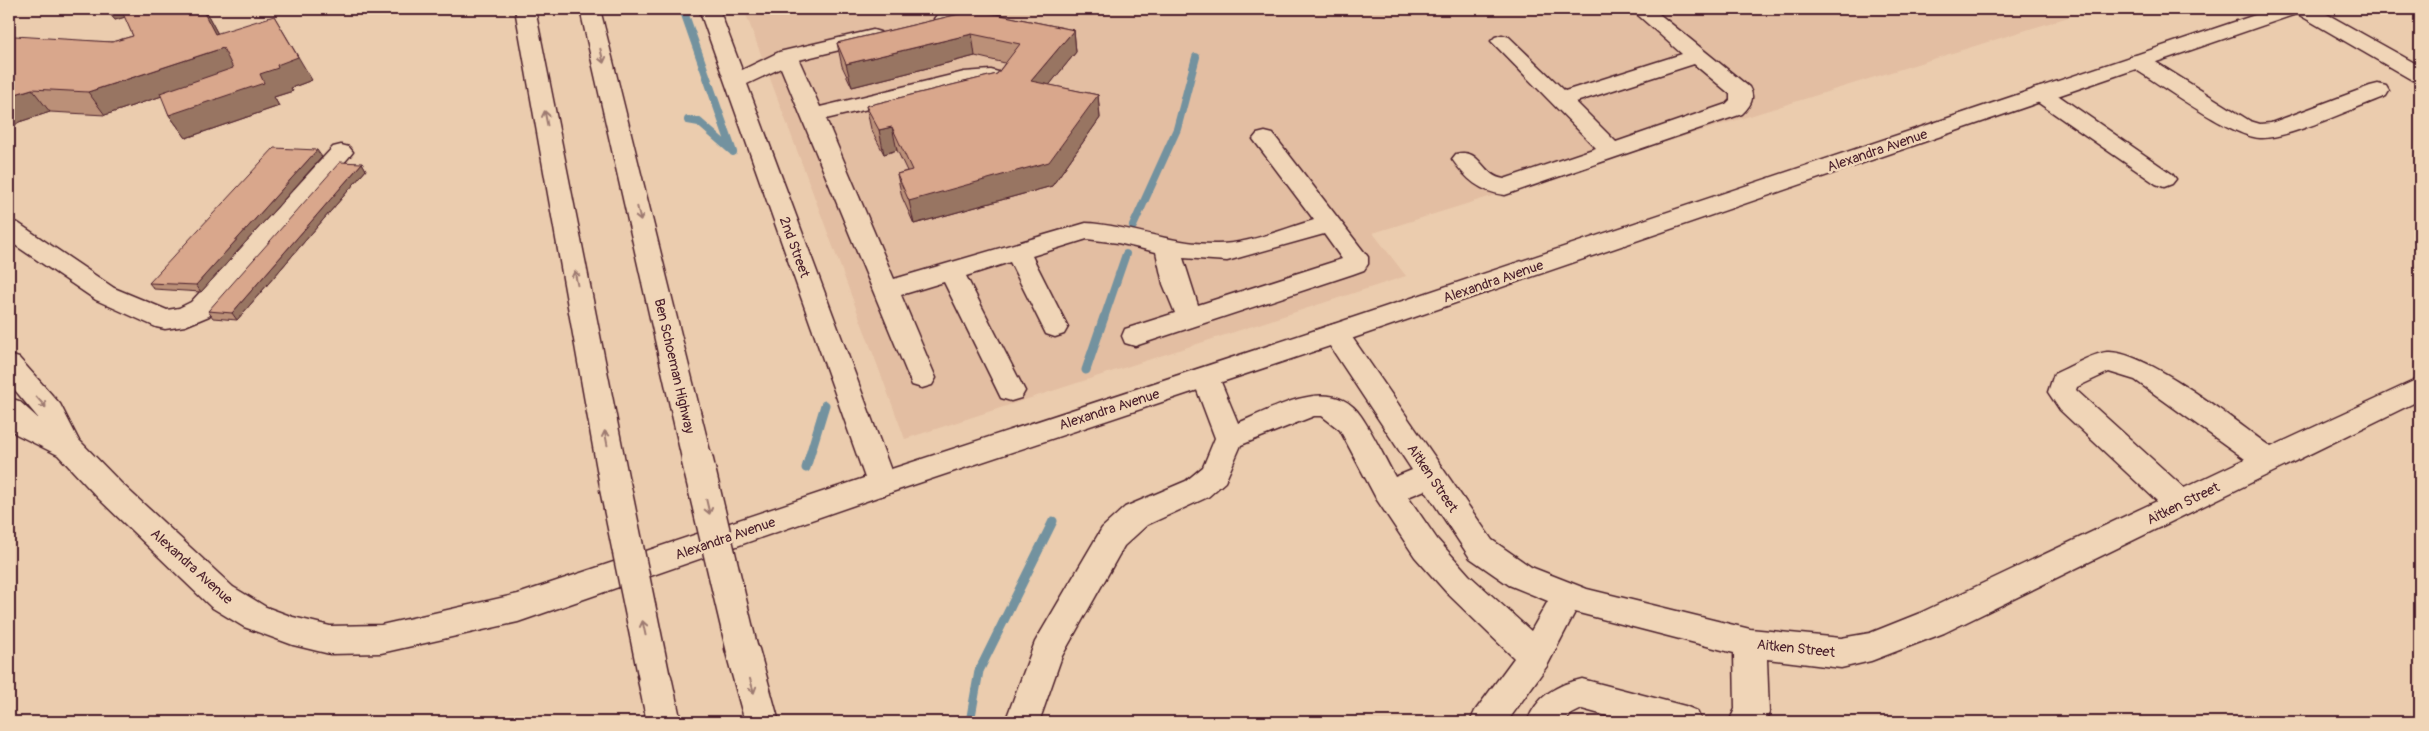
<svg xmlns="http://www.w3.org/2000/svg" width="2429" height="731" font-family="Pangolin,sans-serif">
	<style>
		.built { fill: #e3bea2 }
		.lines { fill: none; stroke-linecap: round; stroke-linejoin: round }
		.stream-far1 { stroke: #73929f; stroke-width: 8 }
		.stream { stroke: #73929f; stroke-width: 9 }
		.minor-casing { stroke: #4a1f2b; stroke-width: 3 }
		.major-casing { stroke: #4a1f2b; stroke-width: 3 }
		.highway-casing { stroke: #4a1f2b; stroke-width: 3 }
		.minor { fill: #f0d5b7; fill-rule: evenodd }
		.major { fill: #f0d5b7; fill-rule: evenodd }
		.highway { fill: #f0d5b7; fill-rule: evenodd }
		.highway-bridge-casing { stroke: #4a1f2b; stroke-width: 34; stroke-linecap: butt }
		.highway-bridge { stroke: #f0d5b7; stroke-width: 31 }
		.wall { fill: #bb9078; stroke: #4a1f2b }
		.shaded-wall { fill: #987562; stroke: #4a1f2b }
		.building { fill: #d9a78c; stroke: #4a1f2b }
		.oneway { stroke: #9d7a71 }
		.labels { text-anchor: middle; stroke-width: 5; stroke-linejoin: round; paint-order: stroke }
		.street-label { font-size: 14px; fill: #4a1f2b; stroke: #f0d5b7 }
	</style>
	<rect width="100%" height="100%" fill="#ebccae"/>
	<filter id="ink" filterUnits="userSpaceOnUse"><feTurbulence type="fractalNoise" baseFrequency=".02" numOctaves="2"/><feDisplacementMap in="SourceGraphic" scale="10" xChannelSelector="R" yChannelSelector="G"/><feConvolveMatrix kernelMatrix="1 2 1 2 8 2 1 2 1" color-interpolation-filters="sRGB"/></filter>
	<g filter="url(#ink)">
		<!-- built -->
		<path class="built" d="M 744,9 L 2094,9 L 1373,233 L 1406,276 L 905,439 Z"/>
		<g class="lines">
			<!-- stream-far1 -->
			<path class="stream-far1" d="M 683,9 L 733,152
				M 688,120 L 699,122 L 731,150
				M 1133,226 L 1177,129 L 1196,57
				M 1104,318 L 1126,254"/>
			<!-- stream -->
			<path class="stream" d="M 1086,370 L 1104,317
				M 806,468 L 825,405
				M 970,722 L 979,671 L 1053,521"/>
			<defs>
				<path id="minor" d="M 699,9 L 719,9 L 742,70 L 779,52 L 873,30 L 880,32 L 884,36 L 880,40 L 799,60 L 820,107 L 964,72 L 991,70 L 1013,76 L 1016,81 L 1013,86 L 1005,88 L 990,84 L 964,86 L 826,119 L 894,279 L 1086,223 C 1129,225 1170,244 1214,244 C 1248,245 1282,229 1314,220 L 1253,139 L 1257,134 L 1265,132 L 1273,134 L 1368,257 L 1368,264 L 1364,270 L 1353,274 L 1135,346 L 1125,343 L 1122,336 L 1125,329 L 1175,313 L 1163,284 L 1156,252 L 1118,243 L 1087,239 L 1032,256 L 1068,327 L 1064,334 L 1055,337 L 1046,334 L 1010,262 L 966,276 L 1025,391 L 1021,398 L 1011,401 L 1001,398 L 944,282 L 901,295 L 936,378 L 932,385 L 922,388 L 912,385 L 781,68 L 747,84 L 896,484 L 892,492 L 881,496 L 870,492 ZM 1324,234 L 1342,259 L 1198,305 L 1183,258 L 1227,261 Z
					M 961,9 L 995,9 L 992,13 L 944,25 L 937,23 L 934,19 L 937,15 Z
					M 1631,9 L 1653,9 L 1749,87 C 1756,98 1750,106 1742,114 L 1505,195 C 1480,192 1466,179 1452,159 L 1456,154 C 1481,147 1481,176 1504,179 L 1596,148 L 1495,45 L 1491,41 L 1495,37 L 1502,35 L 1509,37 L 1565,91 L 1682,54 ZM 1694,64 L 1730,94 L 1730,100 L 1726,104 L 1616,142 L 1576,102 Z
					M 2293,9 L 2318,9 L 2420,66 L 2420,81 L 2412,80 L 2296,13 Z
					M 2138,55 L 2146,56 L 2250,121 L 2260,124 L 2271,123 L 2370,86 L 2378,84 L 2386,86 L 2389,91 L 2386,96 C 2358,106 2286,140 2260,138 C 2230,136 2159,83 2130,66 L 2127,61 L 2130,56 Z
					M 2041,87 L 2049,89 L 2172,174 L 2176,179 L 2172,184 L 2164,187 L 2156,184 L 2033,99 L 2030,94 L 2033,89 Z
					M 341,145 L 349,147 L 353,152 L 349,157 L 209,316 L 185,326 L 165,329 L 156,327 L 96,300 L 9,241 L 9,221 L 18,223 L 114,288 L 167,310 L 179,308 L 191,302 L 333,147 Z
					M 1335,324 L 1345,327 L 1492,540 L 1531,567 L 1587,589 L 1750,629 L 1841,638 L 1870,633 L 1920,613 L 2157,501 L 2060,410 L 2048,392 L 2054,374 C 2068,368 2093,353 2107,352 C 2147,350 2236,422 2271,447 L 2420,378 L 2420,400 L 1944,633 L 1871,661 L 1841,668 L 1767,659 L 1769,713 L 1765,722 L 1729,722 L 1735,709 L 1734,653 L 1575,612 L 1547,666 L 1507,722 L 1470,722 L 1475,711 L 1514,658 L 1447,593 L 1415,557 L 1377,500 L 1340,430 L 1322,416 L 1314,416 L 1241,445 L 1225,482 L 1208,497 L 1147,525 L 1124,546 L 1062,656 L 1039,722 L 1005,722 L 1035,642 L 1102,528 L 1125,507 L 1186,481 L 1203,467 L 1215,438 L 1192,377 L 1196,370 L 1206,367 L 1216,370 L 1238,423 C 1273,409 1332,373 1361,416 C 1374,435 1384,457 1395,477 L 1412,470 L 1322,334 L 1325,327 ZM 2109,372 L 2135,380 L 2245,459 L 2184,488 L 2076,390 L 2077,387 ZM 1425,490 L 1470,558 L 1509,585 L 1548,601 L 1531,631 L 1469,575 L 1437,539 L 1408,497 Z
					M 1582,679 L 1685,706 L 1697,711 L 1702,722 L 1629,722 L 1582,709 L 1572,714 L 1564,722 L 1527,722 C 1537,696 1556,685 1582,679 Z"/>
				<path id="major" d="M 2273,9 L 2302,9 L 2299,13 L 1345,341 L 892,492 L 518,622 L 381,653 L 330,654 L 293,645 L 244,627 L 211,607 L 99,499 L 58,455 L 16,434 L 9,427 L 9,398 L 19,401 L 40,420 L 9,383 L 9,355 L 19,358 L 60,404 L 78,439 L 121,483 L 233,587 L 266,607 L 293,617 L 330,626 L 381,625 L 518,594 L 870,476 L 1325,327 Z"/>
				<path id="highway" d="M 515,9 L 535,9 L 630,486 L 626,494 L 615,498 L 604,494 L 600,486 Z
					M 580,9 L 600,9 L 712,459 L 707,467 L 697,470 L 687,467 L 682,459 Z
					M 742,634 L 754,639 L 759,649 L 779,722 L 745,722 L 725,649 L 730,639 Z
					M 654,661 L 666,665 L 671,676 L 681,722 L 647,722 L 637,676 L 642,665 Z"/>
			</defs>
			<!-- minor casing -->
			<use href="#minor" class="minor-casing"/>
			<!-- major casing -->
			<use href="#major" class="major-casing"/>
			<!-- highway casing -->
			<use href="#highway" class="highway-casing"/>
			<!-- minor -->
			<use href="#minor" class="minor"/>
			<!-- major -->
			<use href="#major" class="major"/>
			<!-- highway -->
			<use href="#highway" class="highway"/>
			<defs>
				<path id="highway-bridge" d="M 697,459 L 742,649
					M 615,486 L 654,676"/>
			</defs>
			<!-- highway-bridge casing -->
			<use href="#highway-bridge" class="highway-bridge-casing"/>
			<!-- highway-bridge -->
			<use href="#highway-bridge" class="highway-bridge"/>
		</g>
		<!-- wall -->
		<path class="wall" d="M 106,9 L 209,9 L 205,10 L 218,34 L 312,80 L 291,88 L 293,91 L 274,97 L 279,106 L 186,138 L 169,115 L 162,96 L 105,115 L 50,112 L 19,122 L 9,38 L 112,42 L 133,36 L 125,17 L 115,20 Z
			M 976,10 L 1074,30 L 1076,52 L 1049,85 L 1098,95 L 1100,118 L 1052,186 L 914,224 L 902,197 L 897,174 L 907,171 L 897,150 L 884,154 L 871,129 L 866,106 L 997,74 L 1005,63 L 975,56 L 852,87 L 842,66 L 837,43 Z
			M 322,157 L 201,292 L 154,289 L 149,283 Z
			M 362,163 L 366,170 L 237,320 L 213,318 L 208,311 Z"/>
		<!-- shaded-wall -->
		<path class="shaded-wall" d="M 106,9 L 124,9 L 129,16 L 115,20 Z
			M 202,9 L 209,9 L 205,10 L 230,57 L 215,34 Z
			M 274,16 L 312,80 L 291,88 L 293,91 L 274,97 L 279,106 L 186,138 L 169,115 L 260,74 L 277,65 Z
			M 1074,30 L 1076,52 L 1034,104 L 1031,81 Z
			M 972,34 L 975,56 L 852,87 L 846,64 Z
			M 223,48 L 237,71 L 105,115 L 88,92 Z
			M 32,89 L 50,112 L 19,122 L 9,130 L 9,96 Z
			M 1098,95 L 1100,118 L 1052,186 L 914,224 L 909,201 Z
			M 892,127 L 897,150 L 884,154 L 879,130 Z
			M 317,150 L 322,157 L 201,292 L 196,285 Z
			M 362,163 L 366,170 L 237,320 L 232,313 Z"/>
		<!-- building -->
		<path class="building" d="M 121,9 L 202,9 L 215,34 L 274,16 L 298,57 L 277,65 L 278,68 L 260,74 L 264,83 L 169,115 L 160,93 L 233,68 L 223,48 L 88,92 L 32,89 L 9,96 L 9,38 L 15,36 L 112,42 L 133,36 Z
			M 976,10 L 1074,30 L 1031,81 L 1098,95 L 1049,162 L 909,201 L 897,174 L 912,170 L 892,127 L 879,130 L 866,106 L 997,74 L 1020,44 L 972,34 L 846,64 L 837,43 Z
			M 274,148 L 317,150 L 196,285 L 149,283 Z
			M 340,162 L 362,163 L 232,313 L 208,311 Z"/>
		<!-- one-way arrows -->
		<defs><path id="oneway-shaft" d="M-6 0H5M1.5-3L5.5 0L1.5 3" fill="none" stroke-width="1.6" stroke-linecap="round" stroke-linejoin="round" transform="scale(1.25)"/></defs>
		<g class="oneway">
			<use href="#oneway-shaft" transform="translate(602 56) rotate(77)"/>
			<use href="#oneway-shaft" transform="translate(546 118) rotate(-101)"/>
			<use href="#oneway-shaft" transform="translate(639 214) rotate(77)"/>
			<use href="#oneway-shaft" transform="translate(576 278) rotate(-101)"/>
			<use href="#oneway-shaft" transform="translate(41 402) rotate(49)"/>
			<use href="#oneway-shaft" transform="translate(606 438) rotate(-101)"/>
			<use href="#oneway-shaft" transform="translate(708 507) rotate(77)"/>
			<use href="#oneway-shaft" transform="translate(644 628) rotate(-102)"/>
			<use href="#oneway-shaft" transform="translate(752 686) rotate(74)"/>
		</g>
	</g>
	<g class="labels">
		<!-- street labels -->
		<g class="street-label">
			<text transform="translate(1877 150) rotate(-19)" y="5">Alexandra Avenue</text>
			<text transform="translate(795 247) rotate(70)" y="5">2nd Street</text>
			<text transform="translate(1493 281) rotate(-19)" y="5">Alexandra Avenue</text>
			<text transform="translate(675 366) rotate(77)" y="5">Ben Schoeman Highway</text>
			<text transform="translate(1109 409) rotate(-18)" y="5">Alexandra Avenue</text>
			<text transform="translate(1433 478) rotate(56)" y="5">Aitken Street</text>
			<text transform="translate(2183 503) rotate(-26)" y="5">Aitken Street</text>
			<text transform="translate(725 538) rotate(-19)" y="5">Alexandra Avenue</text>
			<text transform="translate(192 566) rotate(42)" y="5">Alexandra Avenue</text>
			<text transform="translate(1796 648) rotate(6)" y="5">Aitken Street</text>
		</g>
	</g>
	<!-- margin -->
	<rect width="2429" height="731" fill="none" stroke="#f0d5b7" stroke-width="30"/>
	<rect x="15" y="15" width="2399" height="701" fill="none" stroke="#4a1f2b" stroke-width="2" filter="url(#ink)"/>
</svg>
